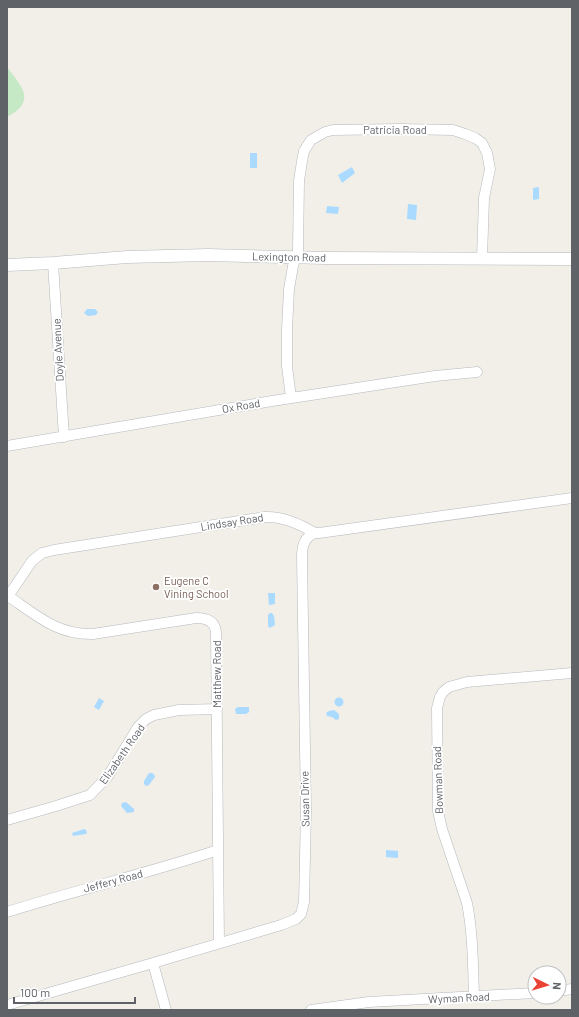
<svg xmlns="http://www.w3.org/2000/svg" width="579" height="1017" font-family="Barlow,sans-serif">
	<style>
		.green { fill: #c5e8c5 }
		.water { fill: #aadaff }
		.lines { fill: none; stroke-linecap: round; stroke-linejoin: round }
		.minor-casing { stroke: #b5b8bc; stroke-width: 11 }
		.tertiary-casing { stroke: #b5b8bc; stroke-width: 13 }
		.minor { stroke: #fff; stroke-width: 10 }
		.tertiary { stroke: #fff; stroke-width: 12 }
		.education-dot { fill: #8d6e63; stroke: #fff; stroke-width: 1.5 }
		.labels { text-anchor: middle; stroke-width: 3.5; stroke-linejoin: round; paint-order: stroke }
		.street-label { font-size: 11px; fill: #5f6368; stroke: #fff }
		.education-label { font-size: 11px; fill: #785e54; stroke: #fff; text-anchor: start }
	</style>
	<rect width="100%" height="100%" fill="#f1efe8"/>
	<!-- green -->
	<path class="green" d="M 7,67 C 22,87 37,101 7,117 Z"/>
	<!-- water -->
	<path class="water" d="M 250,153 L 257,153 L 257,168 L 250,168 Z
		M 352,167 L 355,173 L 342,183 L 338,175 Z
		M 539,187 L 539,199 L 533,200 L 533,188 Z
		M 408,204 L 417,205 L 416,220 L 407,219 Z
		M 327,206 L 339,207 L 338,214 L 326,213 Z
		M 87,309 L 95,309 L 98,312 L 96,315 L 88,316 L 84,313 Z
		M 268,593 L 275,593 L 275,604 L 269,605 Z
		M 270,613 L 272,613 L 274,616 L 275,625 L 270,628 L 268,626 L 268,615 Z
		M334.5 702a4.5 4.5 0 1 1 9 0a4.5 4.5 0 1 1-9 0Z
		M 99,698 L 104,701 L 99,710 L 94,707 Z
		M 238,707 L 249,707 L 249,712 L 246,714 L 236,714 L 235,709 Z
		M 334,710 L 339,714 L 339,719 L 336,720 L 332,717 L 327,716 L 326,713 L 329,711 Z
		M 149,773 L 152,773 L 154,774 L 155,777 L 149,785 L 146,786 L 144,784 L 144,781 Z
		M 126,802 L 134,809 L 134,812 L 127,813 L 121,806 L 122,803 Z
		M 84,829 L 86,830 L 87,833 L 86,834 L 73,836 L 72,833 Z
		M 386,850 L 398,851 L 398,858 L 386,857 Z"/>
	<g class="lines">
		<defs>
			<path id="minor" d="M 53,263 L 64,437
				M 291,398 L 287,366 L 287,329 L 289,289 L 293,266 L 298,251 L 299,181 L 302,161 L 304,151 L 311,140 L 325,132 L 333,130 L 400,129 L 453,130 L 465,134 L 475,138 L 482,143 L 487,153 L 490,169 L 484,198 L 482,258
				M 7,446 L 272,401 L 435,376 L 477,372
				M 8,596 C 36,615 57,635 93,634 L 196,618 C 206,618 215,621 216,632 L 219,943
				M 7,598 L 32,561 L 42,553 L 54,550 L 265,517 C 283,516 300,524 315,533 L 319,533 L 572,498
				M 7,820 L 56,806 L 90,795 L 108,776 L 138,727 L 146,719 L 154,715 L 179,710 L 217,709
				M 7,912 C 77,890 149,873 218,850
				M 153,963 L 281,925 L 296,919 L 301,914 L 304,902 L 306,811 L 302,557 C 302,546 304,537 315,533
				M 559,991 L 572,989
				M 474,997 C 473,965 473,934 467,903 L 442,829 L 438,811 L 437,708 L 440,697 L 443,692 L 449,687 L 467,682 L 572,673
				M 7,1005 L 153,963 L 166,1010
				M 311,1010 L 369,1002 L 535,993"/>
			<path id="tertiary" d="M 7,265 L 53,263 L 127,257 L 208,255 L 326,258 L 572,259"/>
		</defs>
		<!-- minor casing -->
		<use href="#minor" class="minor-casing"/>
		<!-- tertiary casing -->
		<use href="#tertiary" class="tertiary-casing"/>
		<!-- minor -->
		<use href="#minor" class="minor"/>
		<!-- tertiary -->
		<use href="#tertiary" class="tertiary"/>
	</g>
	<!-- markers -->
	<circle class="education-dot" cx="156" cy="587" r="4"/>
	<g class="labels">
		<!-- street labels -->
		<g class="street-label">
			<text x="395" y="134">Patricia Road</text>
			<text transform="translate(289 257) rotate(1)" y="4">Lexington Road</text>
			<text transform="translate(58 350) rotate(-93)" y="4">Doyle Avenue</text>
			<text transform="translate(241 406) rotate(-10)" y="4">Ox Road</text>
			<text transform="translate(232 522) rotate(-9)" y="4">Lindsay Road</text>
			<text transform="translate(217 674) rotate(-90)" y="4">Matthew Road</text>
			<text transform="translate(122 754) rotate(-55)" y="4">Elizabeth Road</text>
			<text transform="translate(438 780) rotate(-92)" y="4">Bowman Road</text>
			<text transform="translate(305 799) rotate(-91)" y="4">Susan Drive</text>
			<text transform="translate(113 881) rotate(-15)" y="4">Jeffery Road</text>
			<text transform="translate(459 998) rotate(-3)" y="4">Wyman Road</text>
		</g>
		<!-- education labels -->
		<g class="education-label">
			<text x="164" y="585">Eugene C<tspan x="164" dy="13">Vining School</tspan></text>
		</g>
	</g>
	<!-- border -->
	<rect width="579" height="1017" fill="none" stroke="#5f6368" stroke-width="16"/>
	<!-- north arrow -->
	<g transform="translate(547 985) rotate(95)"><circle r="19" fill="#ffffff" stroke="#bfc1c3"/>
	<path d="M0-3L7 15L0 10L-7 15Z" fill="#ea4335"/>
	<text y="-6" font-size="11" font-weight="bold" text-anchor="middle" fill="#5f6368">N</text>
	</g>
	<!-- scale -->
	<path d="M14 997v6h121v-6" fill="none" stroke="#5f6368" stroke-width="2"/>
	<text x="20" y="997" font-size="12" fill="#5f6368" stroke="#ffffff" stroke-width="3" paint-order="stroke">100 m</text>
</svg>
